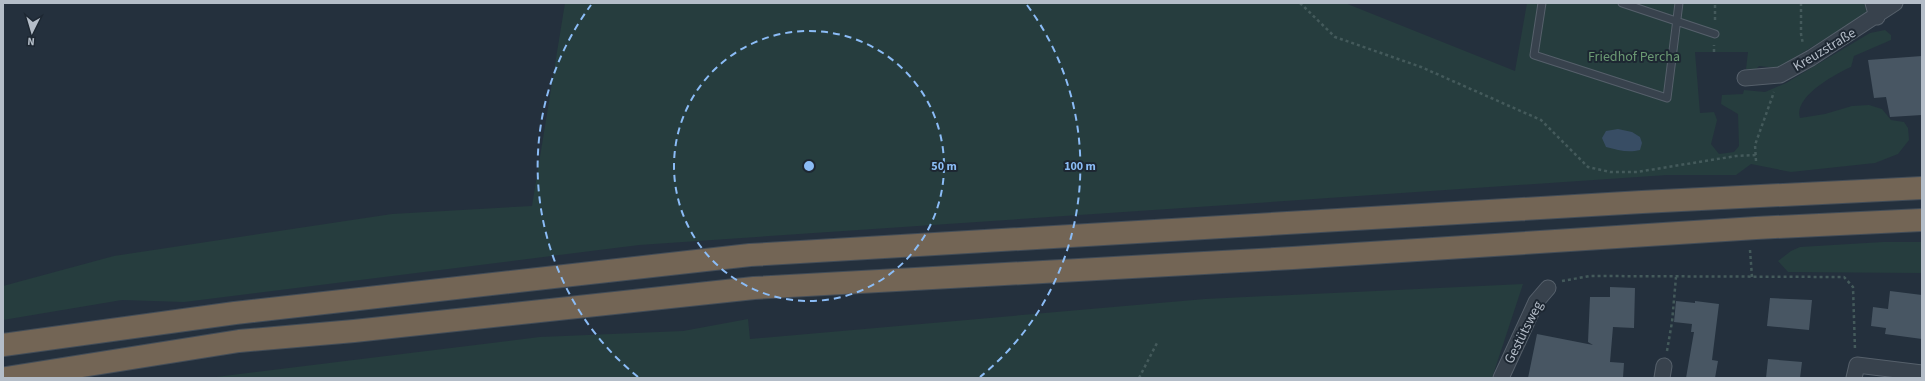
<svg xmlns="http://www.w3.org/2000/svg" width="1925" height="381" font-family="'Source Sans 3',sans-serif">
	<style>
		.green { fill: #263d3e }
		.water { fill: #384d64 }
		.building { fill: #485663 }
		.lines { fill: none; stroke-linecap: round; stroke-linejoin: round }
		.service-casing { stroke: #56606b; stroke-width: 9 }
		.minor-casing { stroke: #56606b; stroke-width: 17 }
		.motorway-casing { stroke: #434d58; stroke-width: 24 }
		.path { stroke: #445a5b; stroke-width: 2.5; stroke-dasharray: 3 3; stroke-linecap: butt }
		.service { stroke: #38424d; stroke-width: 7 }
		.minor { stroke: #38424d; stroke-width: 15 }
		.motorway { stroke: #736555; stroke-width: 22 }
		.ring { fill: none; stroke: #8bbcf6; stroke-width: 2; stroke-dasharray: 7 5 }
		.labels { text-anchor: middle; stroke-width: 4; stroke-linejoin: round; paint-order: stroke }
		.street-label { font-size: 14px; fill: #b4bdc8; stroke: #1d2732 }
		.park-label { font-size: 14px; fill: #6b9973; stroke: #1d2732 }
		.centre { fill: #8bbcf6; stroke: #1d2732; stroke-width: 2 }
		.ring-label { font-size: 12px; text-anchor: middle; font-weight: bold; fill: #8bbcf6; stroke: #1d2732; stroke-width: 4; stroke-linejoin: round; paint-order: stroke }
	</style>
	<rect width="100%" height="100%" fill="#24303d"/>
	<!-- green -->
	<path class="green" d="M 565,3 L 1345,3 L 1515,71 L 1527,3 L 1864,3 L 1867,14 L 1777,68 L 1759,66 L 1756,69 L 1746,69 L 1748,52 L 1695,52 L 1700,113 L 1714,112 L 1717,120 L 1711,144 L 1719,154 L 1734,152 L 1739,146 L 1738,114 L 1721,104 L 1722,95 L 1743,94 L 1744,90 L 1765,92 L 1786,83 L 1870,33 L 1885,30 L 1891,35 L 1891,40 L 1854,56 L 1851,67 C 1835,74 1793,97 1800,118 L 1825,114 L 1852,106 L 1869,105 L 1882,109 L 1891,120 L 1904,122 L 1908,128 L 1909,140 L 1898,154 L 1875,163 L 1791,172 L 1751,164 L 1736,175 L 1667,175 L 639,245 L 184,302 L 122,300 L 3,320 L 3,286 L 114,256 L 392,214 L 532,206 Z
		M 1883,242 L 1922,242 L 1922,273 L 1788,272 L 1778,261 L 1791,251 L 1800,247 Z
		M 1523,284 L 1492,378 L 208,378 L 540,337 L 683,331 L 748,319 L 750,339 L 1205,299 Z"/>
	<!-- water -->
	<path class="water" d="M 1618,129 L 1632,132 L 1640,137 L 1642,143 L 1640,150 C 1628,153 1618,150 1606,147 L 1602,138 L 1606,131 Z"/>
	<!-- building -->
	<path class="building" d="M 1922,56 L 1922,115 L 1890,117 L 1886,97 L 1874,98 L 1868,60 Z
		M 1610,287 L 1635,288 L 1634,328 L 1613,327 L 1610,362 L 1624,363 L 1623,378 L 1528,378 L 1537,334 L 1593,345 L 1588,342 L 1590,297 L 1610,297 Z
		M 1890,291 L 1922,295 L 1922,339 L 1885,334 L 1886,328 L 1871,326 L 1873,307 L 1888,309 Z
		M 1770,298 L 1812,300 L 1809,330 L 1767,326 Z
		M 1676,301 L 1695,303 L 1695,301 L 1719,304 L 1712,360 L 1718,361 L 1715,378 L 1686,378 L 1694,332 L 1691,332 L 1692,324 L 1674,322 Z
		M 1768,359 L 1802,362 L 1800,378 L 1766,378 Z"/>
	<g class="lines">
		<defs>
			<path id="service" d="M 1542,3 L 1534,55 L 1667,98 L 1679,3
				M 1622,3 L 1715,34"/>
			<path id="minor" d="M 1873,3 L 1877,17
				M 1745,78 L 1780,75 L 1811,58 L 1895,3
				M 1501,378 L 1536,302 L 1548,288
				M 1662,378 L 1664,366
				M 1854,378 L 1857,365 L 1922,373"/>
			<path id="motorway" d="M 3,345 L 235,313 L 750,255 L 1642,202 L 1922,188
				M 6,378 L 239,341 L 354,331 L 754,288 L 1293,258 L 1756,228 L 1922,220"/>
		</defs>
		<!-- service casing -->
		<use href="#service" class="service-casing"/>
		<!-- minor casing -->
		<use href="#minor" class="minor-casing"/>
		<!-- motorway casing -->
		<use href="#motorway" class="motorway-casing"/>
		<!-- path -->
		<path class="path" d="M 1300,3 L 1335,37 L 1421,67 L 1541,120 L 1588,167 L 1610,172 L 1637,172 L 1736,156 L 1756,155
			M 1801,3 L 1801,34 L 1803,44
			M 1715,20 L 1715,3
			M 1714,52 L 1714,45
			M 1756,161 L 1755,145 L 1774,92
			M 1750,250 L 1752,277
			M 1562,281 L 1590,276 L 1844,277 L 1853,287 L 1855,350
			M 1667,351 L 1672,322 L 1676,277
			M 1139,378 L 1158,341"/>
		<!-- service -->
		<use href="#service" class="service"/>
		<!-- minor -->
		<use href="#minor" class="minor"/>
		<!-- motorway -->
		<use href="#motorway" class="motorway"/>
	</g>
	<!-- distance rings -->
	<g class="ring">
		<circle cx="809" cy="166" r="135"/>
		<path d="M638 377A271 271 0 0 1 591 5M1027 5A271 271 0 0 1 980 377"/>
	</g>
	<g class="labels">
		<!-- street labels -->
		<g class="street-label">
			<text transform="translate(1824 49) rotate(-31)" y="5">Kreuzstraße</text>
			<text transform="translate(1523 332) rotate(-63)" y="5">Gestütsweg</text>
		</g>
		<!-- park labels -->
		<g class="park-label">
			<text x="1634" y="61">Friedhof Percha</text>
		</g>
	</g>
	<circle cx="809" cy="166" r="6" class="centre"/>
	<g class="ring-label">
		<text x="944" y="170">50 m</text>
		<text x="1080" y="170">100 m</text>
	</g>
	<!-- border -->
	<rect width="1925" height="381" fill="none" stroke="#b4bdc8" stroke-width="8"/>
	<!-- north arrow -->
	<g transform="translate(32 32) rotate(185)" stroke="#1d2732" stroke-width="3" paint-order="stroke">
	<path d="M0-3L7 15L0 10L-7 15Z" fill="#b4bdc8"/>
	<text y="-6" font-size="11" font-weight="bold" text-anchor="middle" fill="#b4bdc8">N</text>
	</g>
</svg>
